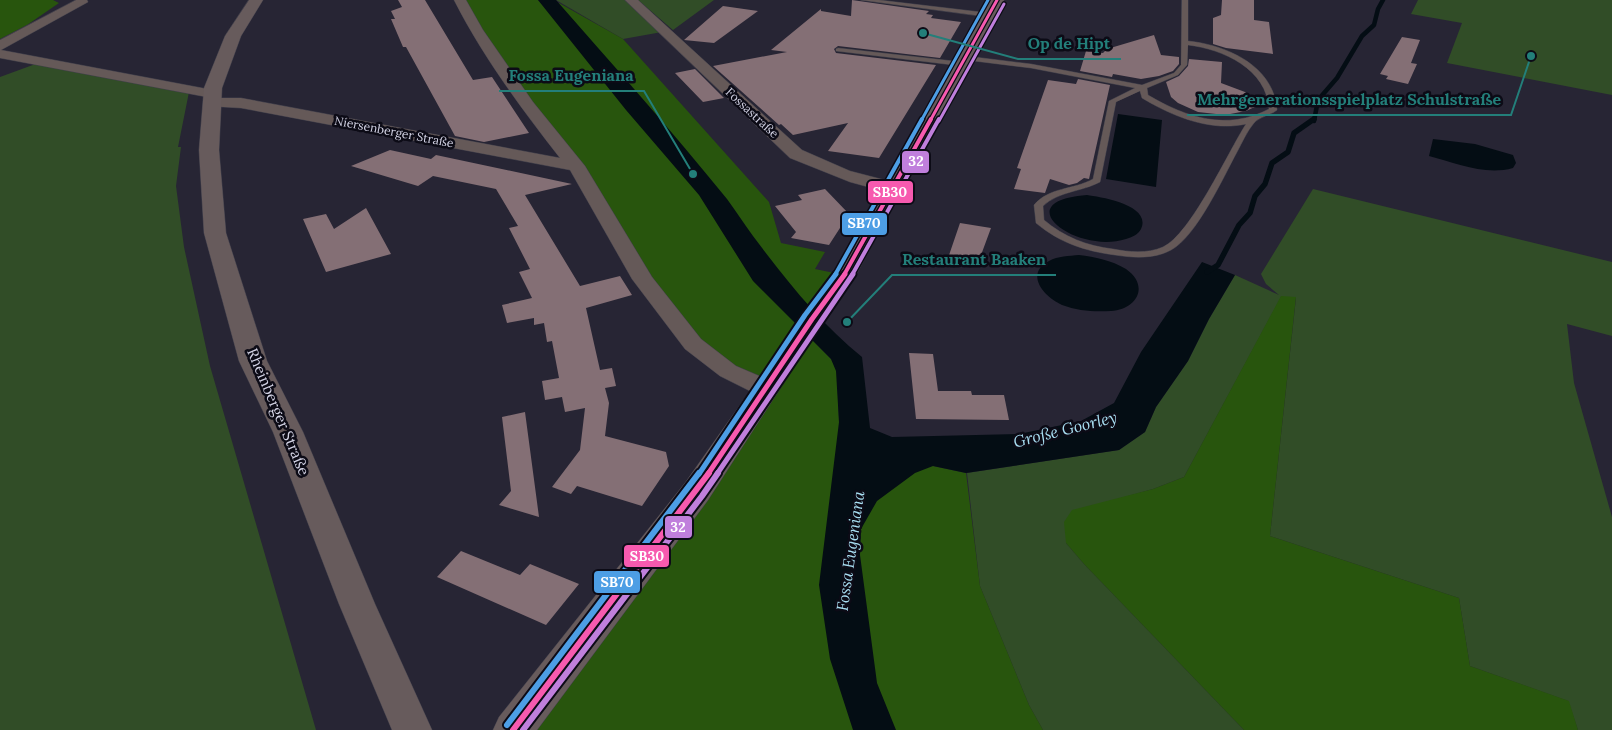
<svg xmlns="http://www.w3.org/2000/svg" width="1612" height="730" font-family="Lora,serif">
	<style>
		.green { fill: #314d27 }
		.forest { fill: #28550d }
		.water { fill: #040d14 }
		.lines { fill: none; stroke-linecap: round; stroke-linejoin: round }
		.stream-far1 { stroke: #040d14; stroke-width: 4.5 }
		.stream { stroke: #040d14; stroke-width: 5.5 }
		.building { fill: #846f75 }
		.service-casing { stroke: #403f4b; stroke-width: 1 }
		.minor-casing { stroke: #403f4b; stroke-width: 1 }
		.primary-casing { stroke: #403f4b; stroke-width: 1 }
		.service { fill: #655958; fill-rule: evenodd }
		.minor { fill: #655958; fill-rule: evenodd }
		.primary { fill: #675b5c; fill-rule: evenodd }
		.bus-1-far3-casing { stroke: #0c0b16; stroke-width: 5.5 }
		.bus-1-far2-casing { stroke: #0c0b16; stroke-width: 7 }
		.bus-1-far1-casing { stroke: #0c0b16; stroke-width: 9 }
		.bus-1-casing { stroke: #0c0b16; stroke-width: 10 }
		.bus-2-far3-casing { stroke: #0c0b16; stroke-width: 5.5 }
		.bus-2-far2-casing { stroke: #0c0b16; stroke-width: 7 }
		.bus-2-far1-casing { stroke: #0c0b16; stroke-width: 9 }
		.bus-2-casing { stroke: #0c0b16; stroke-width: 10 }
		.bus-3-far3-casing { stroke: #0c0b16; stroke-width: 5.5 }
		.bus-3-far2-casing { stroke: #0c0b16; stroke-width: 7 }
		.bus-3-far1-casing { stroke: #0c0b16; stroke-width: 9 }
		.bus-3-casing { stroke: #0c0b16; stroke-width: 10 }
		.bus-1-far3 { stroke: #f75aaf; stroke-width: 3 }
		.bus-1-far2 { stroke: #f75aaf; stroke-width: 4 }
		.bus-1-far1 { stroke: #f75aaf; stroke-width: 5 }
		.bus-1 { stroke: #f75aaf; stroke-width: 6 }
		.bus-2-far3 { stroke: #c07fdc; stroke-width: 3 }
		.bus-2-far2 { stroke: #c07fdc; stroke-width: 4 }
		.bus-2-far1 { stroke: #c07fdc; stroke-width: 5 }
		.bus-2 { stroke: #c07fdc; stroke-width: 6 }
		.bus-3-far3 { stroke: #4d9ee5; stroke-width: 3 }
		.bus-3-far2 { stroke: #4d9ee5; stroke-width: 4 }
		.bus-3-far1 { stroke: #4d9ee5; stroke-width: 5 }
		.bus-3 { stroke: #4d9ee5; stroke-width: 6 }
		.labels { text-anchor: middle; stroke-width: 5; stroke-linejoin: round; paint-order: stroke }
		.far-street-label { font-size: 12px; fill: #d3d3e5; stroke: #0c0b16 }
		.street-label { font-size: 15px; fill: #d3d3e5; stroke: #0c0b16 }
		.water-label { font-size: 16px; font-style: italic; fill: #a8def2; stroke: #0c0b16 }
		.leader { fill: none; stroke: #237f7a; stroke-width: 2 }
		.callout-dot { fill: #237f7a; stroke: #0c0b16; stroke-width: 2 }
		.callout-label { font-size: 16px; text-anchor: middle; font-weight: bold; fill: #237f7a; stroke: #0c0b16; stroke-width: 5; stroke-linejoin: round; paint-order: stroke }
		.line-badge { stroke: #0c0b16; stroke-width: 2 }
		.badge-label { font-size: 14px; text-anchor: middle; font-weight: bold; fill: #fff }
	</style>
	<rect width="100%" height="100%" fill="#272534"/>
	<!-- green -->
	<path class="green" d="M 556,0 L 627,0 L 662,32 L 623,39 Z
		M 638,0 L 714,0 L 673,30 Z
		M 1418,0 L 1612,0 L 1612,95 L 1447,63 L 1462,23 L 1411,14 Z
		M 41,62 L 189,92 L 178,147 L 181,147 L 176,186 L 184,247 L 210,366 L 316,730 L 0,730 L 0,77 Z
		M 1313,189 L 1612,262 L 1612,336 L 1567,324 L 1574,383 L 1612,517 L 1612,730 L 1578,730 L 1568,701 L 1470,666 L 1459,598 L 1270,536 L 1296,298 L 1281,297 L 1184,477 L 1153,489 L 1121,498 L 1066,543 L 1084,564 L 1244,730 L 1043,730 L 1029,705 L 980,586 L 967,473 L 1119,450 L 1145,432 L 1156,407 L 1188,361 L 1209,319 L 1235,275 L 1279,295 L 1266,284 L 1261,274 Z"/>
	<!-- forest -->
	<path class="forest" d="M 0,0 L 53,0 L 59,3 L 27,25 L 0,39 Z
		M 460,0 L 538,0 L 541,3 L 559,3 L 623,39 L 769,202 L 781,243 L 825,252 L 815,269 L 844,275 L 806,333 L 831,359 L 837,371 L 839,422 L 933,466 L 966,473 L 980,586 L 1029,705 L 1043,730 L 513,730 L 767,389 L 693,344 Z
		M 1281,296 L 1296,297 L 1270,536 L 1459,598 L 1470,666 L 1569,701 L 1578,730 L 1244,730 L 1084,564 L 1066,543 L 1064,522 L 1072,510 L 1153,489 L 1184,477 Z"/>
	<!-- water -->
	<path class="water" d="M 538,0 L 556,0 C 614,66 672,131 727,199 C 736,211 744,224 753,236 C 786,280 820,323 862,357 L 870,428 L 892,437 L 1019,434 L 1081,421 L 1114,403 L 1141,352 L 1202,262 L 1235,275 L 1209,319 L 1188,361 L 1156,407 L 1145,432 L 1119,450 L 966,473 L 933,466 L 915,473 L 877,501 L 861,529 L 860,555 L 877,683 L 896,730 L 853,730 L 830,659 L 819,585 L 839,422 L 836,371 L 831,359 L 753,281 L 699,195 L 626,110 Z
		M 1118,114 L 1162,120 L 1156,187 L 1106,179 Z
		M 1433,139 L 1475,144 L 1513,155 L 1516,163 L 1513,168 C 1485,176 1456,163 1429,156 Z
		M 1087,195 C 1101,197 1152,205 1141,229 C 1138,235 1132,237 1126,239 C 1076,255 1005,201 1087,195 Z
		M 1079,255 C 1095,257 1111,260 1126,269 C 1150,286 1137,309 1111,311 C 1094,312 1078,311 1062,305 C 1044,297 1024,274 1049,261 C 1058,256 1069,256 1079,255 Z"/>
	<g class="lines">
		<!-- stream-far1 -->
		<path class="stream-far1" d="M 1314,121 L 1318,100 L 1337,78 L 1362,36 L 1374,25 L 1378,9 L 1383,0"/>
		<!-- stream -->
		<path class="stream" d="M 1207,272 L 1218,265 L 1239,225 L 1250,213 L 1255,196 L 1265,184 L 1272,163 L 1288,152 L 1294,133 L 1314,119"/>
	</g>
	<!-- building -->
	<path class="building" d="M 398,0 L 425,0 L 473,80 L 492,77 L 529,133 L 484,142 L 455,136 L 406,47 L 403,47 L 391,19 L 395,19 L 391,11 L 402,7 Z
		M 852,0 L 929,11 L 926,14 L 933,15 L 931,18 L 961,22 L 940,58 L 838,46 L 834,49 L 836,53 L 936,65 L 879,158 L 828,151 L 848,123 L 793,135 L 781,124 L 779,125 L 713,66 L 787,52 L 771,50 L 821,9 L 821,11 L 851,16 Z
		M 1222,0 L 1254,0 L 1254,20 L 1269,22 L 1273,54 L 1226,48 L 1213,44 L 1213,18 L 1221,15 Z
		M 723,6 L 758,11 L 714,43 L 684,40 Z
		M 1154,35 L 1161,55 L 1179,57 L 1179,64 L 1173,71 L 1159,76 L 1141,79 L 1113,74 L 1112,77 L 1080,71 L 1086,51 L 1103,53 L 1107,49 Z
		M 1402,37 L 1420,40 L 1411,63 L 1417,64 L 1408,84 L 1386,79 L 1388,76 L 1380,74 Z
		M 1189,59 L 1222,62 L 1221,83 L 1245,92 L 1261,104 L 1246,111 L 1225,115 L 1198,112 L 1178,103 L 1171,97 L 1166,82 L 1179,76 L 1188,66 Z
		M 695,69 L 724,98 L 703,102 L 675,73 Z
		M 1078,79 L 1110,85 L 1089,179 L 1084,178 L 1077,183 L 1069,185 L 1050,179 L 1045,193 L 1014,189 L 1021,169 L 1017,168 L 1048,80 L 1076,84 Z
		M 390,150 L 431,159 L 436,155 L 572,184 L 525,195 L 580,286 L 620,276 L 632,295 L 586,308 L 600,370 L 612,368 L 616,386 L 605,388 L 609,403 L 605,436 L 666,452 L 669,466 L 642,506 L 577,486 L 571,494 L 552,487 L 580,450 L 585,408 L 565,412 L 562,397 L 545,400 L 542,381 L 559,378 L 552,341 L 547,342 L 544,323 L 534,325 L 534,318 L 507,323 L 502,305 L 532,298 L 519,272 L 530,269 L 509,228 L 518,226 L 496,189 L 433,176 L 418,186 L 351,166 Z
		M 825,189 L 849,214 L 829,245 L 791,238 L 796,232 L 775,206 L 802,200 L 798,195 Z
		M 366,208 L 391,254 L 326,272 L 303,219 L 326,214 L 334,229 Z
		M 960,223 L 991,228 L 977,266 L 947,261 Z
		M 909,353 L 933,354 L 938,391 L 971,391 L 972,395 L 1004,395 L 1009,420 L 916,419 Z
		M 525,412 L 539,517 L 499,505 L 511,491 L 502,417 Z
		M 461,551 L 520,575 L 530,564 L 579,584 L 546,625 L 437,577 Z"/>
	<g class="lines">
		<defs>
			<path id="service" d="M 861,0 L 879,0 L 989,13 L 992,15 L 989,17 Z
				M 1182,0 L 1188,0 L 1188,41 C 1227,45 1274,66 1277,110 C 1271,115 1259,117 1254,123 C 1247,131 1242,143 1237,152 C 1223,178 1196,237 1171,250 C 1155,259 1134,258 1115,255 C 1085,251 1060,243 1036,223 L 1034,205 C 1049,187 1073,190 1093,179 L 1109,101 L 1135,88 L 1031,68 L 966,60 L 963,58 L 966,56 L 1031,64 L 1142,85 L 1174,73 L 1181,65 ZM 1188,45 C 1223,49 1267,69 1269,109 C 1227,131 1187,118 1148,95 L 1147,88 L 1178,75 L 1187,65 ZM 1140,91 L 1142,98 C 1172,116 1210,132 1246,124 C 1228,152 1191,234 1163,247 C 1147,254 1129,252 1113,249 C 1087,246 1064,237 1044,220 L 1043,206 C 1059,191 1081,192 1100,182 L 1116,102 Z
				M 838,48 L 962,62 L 965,64 L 962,66 L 836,51 L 836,49 Z"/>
			<path id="minor" d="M 76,0 L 87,0 L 88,2 L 1,50 L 218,91 L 221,94 L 215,98 L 241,98 L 560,158 C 521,108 483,57 454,0 L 466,0 L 483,30 L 533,102 L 585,166 L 652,277 L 701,339 L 736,366 L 776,383 L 779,389 L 776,395 L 767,397 L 758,395 L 720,376 L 685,349 L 632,279 L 570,170 L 241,108 L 206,106 L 204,103 L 206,100 L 212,98 L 0,58 L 0,40 Z
				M 625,0 L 638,0 L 802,150 L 850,171 L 900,184 L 903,188 L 900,192 L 894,194 L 850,182 L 790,158 Z"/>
			<path id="primary" d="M 249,0 L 263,0 L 241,36 L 222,88 L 219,150 L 226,233 L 267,361 L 303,432 L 375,604 L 432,730 L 392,730 L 339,604 L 273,432 L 239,361 L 204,233 L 199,150 L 204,88 L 225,36 Z
				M 990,0 L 1004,0 L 856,275 L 825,319 L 708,500 L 537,730 L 493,730 L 499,717 L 685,483 L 833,273 Z"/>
		</defs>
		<!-- service casing -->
		<use href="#service" class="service-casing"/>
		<!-- minor casing -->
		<use href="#minor" class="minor-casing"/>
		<!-- primary casing -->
		<use href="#primary" class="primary-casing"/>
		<!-- service -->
		<use href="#service" class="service"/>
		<!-- minor -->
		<use href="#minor" class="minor"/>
		<!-- primary -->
		<use href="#primary" class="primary"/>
		<defs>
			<path id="bus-1-far3" d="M 930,121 L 997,0"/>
			<path id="bus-1-far2" d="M 844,275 L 931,119"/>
			<path id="bus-1-far1" d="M 708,474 L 812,319 L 845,274"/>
			<path id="bus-1" d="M 513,730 L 709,473"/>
			<path id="bus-2-far3" d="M 939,121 L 1004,4"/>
			<path id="bus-2-far2" d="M 852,275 L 939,119"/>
			<path id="bus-2-far1" d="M 717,474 L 853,274"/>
			<path id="bus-2" d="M 523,730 L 702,496 L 718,473"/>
			<path id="bus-3-far3" d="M 921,121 L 988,0"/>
			<path id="bus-3-far2" d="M 835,275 L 922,119"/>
			<path id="bus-3-far1" d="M 699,474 L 805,315 L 836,274"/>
			<path id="bus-3" d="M 507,725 L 699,473"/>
		</defs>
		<!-- bus-1-far3 casing -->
		<use href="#bus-1-far3" class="bus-1-far3-casing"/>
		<!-- bus-1-far2 casing -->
		<use href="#bus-1-far2" class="bus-1-far2-casing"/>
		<!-- bus-1-far1 casing -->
		<use href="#bus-1-far1" class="bus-1-far1-casing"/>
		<!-- bus-1 casing -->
		<use href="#bus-1" class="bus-1-casing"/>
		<!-- bus-2-far3 casing -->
		<use href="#bus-2-far3" class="bus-2-far3-casing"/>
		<!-- bus-2-far2 casing -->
		<use href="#bus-2-far2" class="bus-2-far2-casing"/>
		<!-- bus-2-far1 casing -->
		<use href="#bus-2-far1" class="bus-2-far1-casing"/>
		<!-- bus-2 casing -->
		<use href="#bus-2" class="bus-2-casing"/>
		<!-- bus-3-far3 casing -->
		<use href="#bus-3-far3" class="bus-3-far3-casing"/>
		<!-- bus-3-far2 casing -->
		<use href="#bus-3-far2" class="bus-3-far2-casing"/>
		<!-- bus-3-far1 casing -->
		<use href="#bus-3-far1" class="bus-3-far1-casing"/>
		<!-- bus-3 casing -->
		<use href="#bus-3" class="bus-3-casing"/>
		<!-- bus-1-far3 -->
		<use href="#bus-1-far3" class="bus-1-far3"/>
		<!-- bus-1-far2 -->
		<use href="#bus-1-far2" class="bus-1-far2"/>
		<!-- bus-1-far1 -->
		<use href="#bus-1-far1" class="bus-1-far1"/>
		<!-- bus-1 -->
		<use href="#bus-1" class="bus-1"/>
		<!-- bus-2-far3 -->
		<use href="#bus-2-far3" class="bus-2-far3"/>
		<!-- bus-2-far2 -->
		<use href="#bus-2-far2" class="bus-2-far2"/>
		<!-- bus-2-far1 -->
		<use href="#bus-2-far1" class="bus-2-far1"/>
		<!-- bus-2 -->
		<use href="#bus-2" class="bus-2"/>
		<!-- bus-3-far3 -->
		<use href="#bus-3-far3" class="bus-3-far3"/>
		<!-- bus-3-far2 -->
		<use href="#bus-3-far2" class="bus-3-far2"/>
		<!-- bus-3-far1 -->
		<use href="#bus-3-far1" class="bus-3-far1"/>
		<!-- bus-3 -->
		<use href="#bus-3" class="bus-3"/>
	</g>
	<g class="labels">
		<!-- far-street labels -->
		<g class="far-street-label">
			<text transform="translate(752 113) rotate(43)" y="4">Fossastraße</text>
			<text transform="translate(394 132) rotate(11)" y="4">Niersenberger Straße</text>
		</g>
		<!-- street labels -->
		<g class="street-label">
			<text transform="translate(278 412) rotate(67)" y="5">Rheinberger Straße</text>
		</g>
		<!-- water labels -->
		<g class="water-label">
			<text transform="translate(1065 429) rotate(-14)" y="6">Große Goorley</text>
			<text transform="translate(850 551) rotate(-82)" y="6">Fossa Eugeniana</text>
		</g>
	</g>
	<!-- callouts -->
	<path class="leader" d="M923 33L1018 59H1121M693 174L644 91H499M1531 56L1511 115H1187M847 322L892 275H1056"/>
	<g class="callout-dot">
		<circle cx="923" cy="33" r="5"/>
		<circle cx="693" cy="174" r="5"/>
		<circle cx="1531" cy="56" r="5"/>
		<circle cx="847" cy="322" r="5"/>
	</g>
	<g class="callout-label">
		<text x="1069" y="49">Op de Hipt</text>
		<text x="571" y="81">Fossa Eugeniana</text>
		<text x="1349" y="105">Mehrgenerationsspielplatz Schulstraße</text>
		<text x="974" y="265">Restaurant Baaken</text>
	</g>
	<g class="line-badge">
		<rect x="901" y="150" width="29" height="24" rx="5" fill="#c07fdc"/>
		<rect x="867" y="180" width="47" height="24" rx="5" fill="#f75aaf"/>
		<rect x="841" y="212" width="47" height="24" rx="5" fill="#4d9ee5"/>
		<rect x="664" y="515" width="29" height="24" rx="5" fill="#c07fdc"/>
		<rect x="623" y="544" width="47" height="24" rx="5" fill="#f75aaf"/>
		<rect x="593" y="570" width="48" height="24" rx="5" fill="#4d9ee5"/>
	</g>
	<g class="badge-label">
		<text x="916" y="166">32</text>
		<text x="890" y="197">SB30</text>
		<text x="864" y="228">SB70</text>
		<text x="678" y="532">32</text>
		<text x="647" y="561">SB30</text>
		<text x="617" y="587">SB70</text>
	</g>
</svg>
